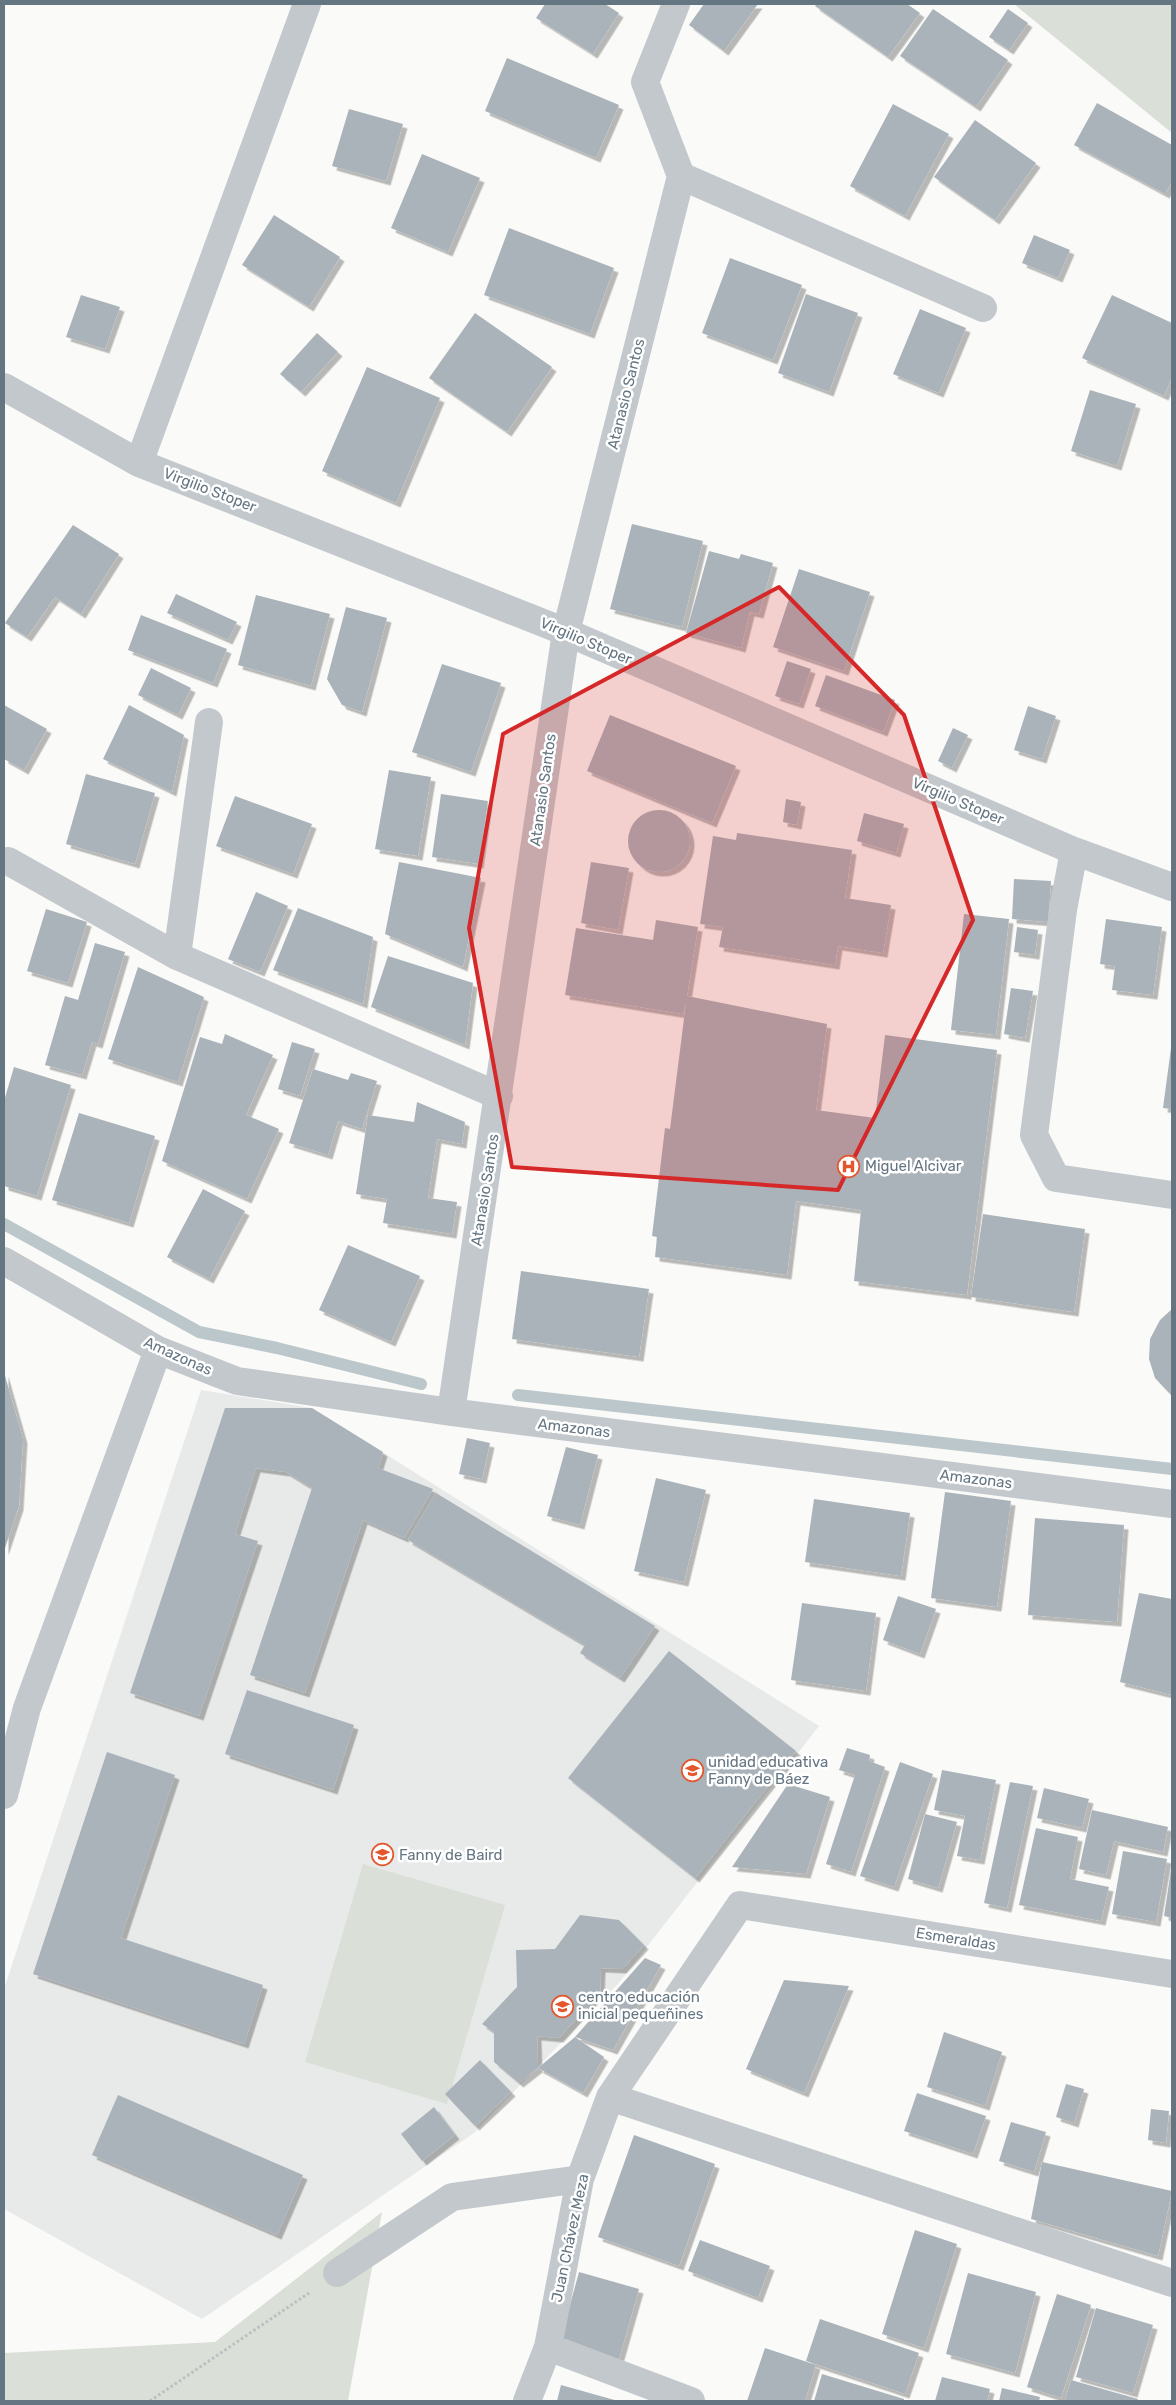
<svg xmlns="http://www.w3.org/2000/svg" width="1176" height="2405" font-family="Rubik,sans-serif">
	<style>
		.built { fill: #e8e9e9 }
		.green { fill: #dadfd7 }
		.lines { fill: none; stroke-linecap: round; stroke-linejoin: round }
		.stream { stroke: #bbc7cb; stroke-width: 12 }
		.building { fill: #aab3b9; filter: url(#shadow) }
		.path { stroke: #bbbfc2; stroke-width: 3; stroke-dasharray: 2.5 2.5; stroke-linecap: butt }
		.minor { stroke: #c3c8cc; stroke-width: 28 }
		.marked { fill: #d62828; fill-opacity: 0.2; stroke: #d62828; stroke-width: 4; stroke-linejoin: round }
		.labels { text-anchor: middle; stroke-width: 5; stroke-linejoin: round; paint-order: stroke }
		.street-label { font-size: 15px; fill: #657683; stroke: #fff }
		.poi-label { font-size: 15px; fill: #657683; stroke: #fff; text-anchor: start }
	</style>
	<defs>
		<filter id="shadow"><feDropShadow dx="4.5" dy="4.5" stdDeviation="0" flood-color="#0004"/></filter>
	</defs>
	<rect width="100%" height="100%" fill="#fafaf8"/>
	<!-- built -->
	<path class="built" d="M 201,1390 L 312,1408 L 819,1726 L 618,1984 L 474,2133 L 202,2319 L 4,2209 L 4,1989 Z"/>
	<!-- green -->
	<path class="green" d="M 1014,4 L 1172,4 L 1172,133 Z
		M 363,1864 L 505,1905 L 447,2104 L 305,2062 Z
		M 382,2212 L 348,2401 L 4,2401 L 4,2353 L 215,2342 Z"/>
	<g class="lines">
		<!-- stream -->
		<path class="stream" d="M 4,1224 L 199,1332 L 277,1348 L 421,1384
			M 518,1395 L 1172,1469"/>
	</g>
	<!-- building -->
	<path class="building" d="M 545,4 L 605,4 L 619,13 L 593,54 L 536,18 Z
		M 704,4 L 758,4 L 724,51 L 689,25 Z
		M 817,4 L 907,4 L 920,13 L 888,57 L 815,6 Z
		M 933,9 L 1008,60 L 976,107 L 900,56 Z
		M 1008,9 L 1028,23 L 1009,50 L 989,37 Z
		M 507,58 L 619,105 L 596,158 L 485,111 Z
		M 1097,103 L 1172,145 L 1172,181 L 1165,194 L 1074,145 Z
		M 893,104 L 949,134 L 905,216 L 850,186 Z
		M 349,109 L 403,124 L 386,181 L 332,166 Z
		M 975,120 L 1036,163 L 995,220 L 934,177 Z
		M 422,154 L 480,178 L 448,252 L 391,228 Z
		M 274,215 L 340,257 L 309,307 L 242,265 Z
		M 509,228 L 614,268 L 590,334 L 484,295 Z
		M 1034,235 L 1070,250 L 1058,278 L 1022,263 Z
		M 730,258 L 802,285 L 773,360 L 702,333 Z
		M 806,294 L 858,313 L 829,392 L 778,373 Z
		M 81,295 L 120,307 L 105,349 L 66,337 Z
		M 1112,295 L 1172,323 L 1172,377 L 1164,396 L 1082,358 Z
		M 920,309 L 966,328 L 939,393 L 893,374 Z
		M 475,313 L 552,367 L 507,432 L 429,378 Z
		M 317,333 L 338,352 L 301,392 L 280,374 Z
		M 367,367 L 440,398 L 396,503 L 322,471 Z
		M 1090,390 L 1136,404 L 1117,466 L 1071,451 Z
		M 632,524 L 703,541 L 682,627 L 610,609 Z
		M 73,525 L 119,554 L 81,614 L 55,597 L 27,637 L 5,623 Z
		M 709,551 L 739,559 L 741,554 L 773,563 L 759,614 L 750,612 L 741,648 L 686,633 Z
		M 799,569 L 870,592 L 844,671 L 773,647 Z
		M 176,594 L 237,622 L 228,640 L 167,613 Z
		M 256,595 L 330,614 L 311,686 L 238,665 Z
		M 346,607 L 387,618 L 362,712 L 342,705 L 327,679 Z
		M 141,615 L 227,649 L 213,683 L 128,650 Z
		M 787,661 L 811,669 L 799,704 L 775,696 Z
		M 442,664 L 501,683 L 471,772 L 412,752 Z
		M 151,668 L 191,688 L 178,715 L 138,695 Z
		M 826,675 L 895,700 L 883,732 L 815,706 Z
		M 4,705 L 47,729 L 24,770 L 4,759 Z
		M 129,705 L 184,735 L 172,792 L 103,759 Z
		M 1028,706 L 1056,716 L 1042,759 L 1014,750 Z
		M 610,715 L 736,766 L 712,823 L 587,771 Z
		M 953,728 L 968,735 L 952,768 L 938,761 Z
		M 389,770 L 431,777 L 418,856 L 375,849 Z
		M 86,774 L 155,793 L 135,864 L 66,844 Z
		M 441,794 L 488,801 L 479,864 L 432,857 Z
		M 235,796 L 312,824 L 293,874 L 216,846 Z
		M 786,799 L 801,802 L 797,825 L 783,822 Z
		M628 841a31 31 0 1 1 62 0a31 31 0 1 1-62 0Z
		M 864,813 L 904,824 L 896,853 L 857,841 Z
		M 737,833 L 852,850 L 845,898 L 891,905 L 883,953 L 838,946 L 835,965 L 719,947 L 723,927 L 700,924 L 713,836 L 736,840 Z
		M 399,862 L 481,878 L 463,967 L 385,934 Z
		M 591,862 L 629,868 L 618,930 L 581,923 Z
		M 1014,879 L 1051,881 L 1048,922 L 1012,919 Z
		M 256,892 L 288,906 L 260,972 L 228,959 Z
		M 298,908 L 373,937 L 363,1004 L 273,970 Z
		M 46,909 L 87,922 L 68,983 L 27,971 Z
		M 964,914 L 1009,919 L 996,1035 L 951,1030 Z
		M 1106,919 L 1162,927 L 1153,995 L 1112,990 L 1115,966 L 1100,964 Z
		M 656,920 L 698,927 L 687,996 L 827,1024 L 816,1110 L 875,1118 L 885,1035 L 997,1050 L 967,1295 L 854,1281 L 861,1210 L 796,1201 L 787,1275 L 655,1257 L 657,1237 L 652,1236 L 665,1128 L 670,1129 L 686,1003 L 683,1014 L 565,995 L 576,928 L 653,940 Z
		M 1017,927 L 1038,930 L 1035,955 L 1014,952 Z
		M 95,943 L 125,952 L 98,1044 L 92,1042 L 82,1075 L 45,1065 L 65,996 L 78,1000 Z
		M 388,956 L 473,983 L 465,1045 L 371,1007 Z
		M 138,967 L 204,997 L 178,1082 L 108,1059 Z
		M 1011,988 L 1033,991 L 1025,1038 L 1004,1034 Z
		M 225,1034 L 273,1055 L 246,1115 L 279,1129 L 247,1199 L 162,1161 L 200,1037 L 222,1044 Z
		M 292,1042 L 315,1049 L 300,1096 L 278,1089 Z
		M 1171,1048 L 1172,1048 L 1172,1109 L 1163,1108 Z
		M 14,1067 L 71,1085 L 37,1196 L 4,1186 L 4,1101 Z
		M 313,1069 L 348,1080 L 351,1073 L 377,1081 L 362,1129 L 338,1121 L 328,1155 L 289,1143 Z
		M 417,1102 L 465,1122 L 462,1144 L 437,1139 L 428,1198 L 457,1202 L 452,1234 L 383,1223 L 387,1199 L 356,1194 L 368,1115 L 414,1122 Z
		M 79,1113 L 155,1136 L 129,1223 L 52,1200 Z
		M 203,1189 L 245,1211 L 209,1279 L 167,1257 Z
		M 983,1214 L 1085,1229 L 1074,1312 L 971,1297 Z
		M 348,1245 L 420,1276 L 391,1342 L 319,1310 Z
		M 521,1271 L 649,1289 L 639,1357 L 512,1339 Z
		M 1172,1309 L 1172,1396 L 1155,1378 L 1149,1359 L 1150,1339 L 1160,1320 Z
		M 4,1372 L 23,1439 L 19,1506 L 4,1551 Z
		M 225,1408 L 312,1408 L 383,1452 L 378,1468 L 433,1489 L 404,1538 L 363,1520 L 305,1693 L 250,1675 L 312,1488 L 286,1472 L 256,1468 L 235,1534 L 258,1541 L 199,1716 L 130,1693 Z
		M 467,1438 L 490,1443 L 482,1479 L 459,1474 Z
		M 566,1447 L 598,1455 L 580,1525 L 547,1516 Z
		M 656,1478 L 706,1490 L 684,1582 L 634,1571 Z
		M 945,1492 L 1011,1501 L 997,1607 L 931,1598 Z
		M 436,1493 L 655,1626 L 620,1678 L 580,1653 L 585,1645 L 408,1540 Z
		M 814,1499 L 910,1513 L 901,1576 L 805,1562 Z
		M 1035,1518 L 1124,1525 L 1117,1622 L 1028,1615 Z
		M 1139,1593 L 1172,1599 L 1172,1695 L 1120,1682 Z
		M 898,1596 L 936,1609 L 920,1654 L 883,1640 Z
		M 802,1603 L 876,1613 L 866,1691 L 791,1680 Z
		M 669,1651 L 796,1751 L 695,1878 L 568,1778 Z
		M 247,1690 L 354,1725 L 333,1790 L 225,1754 Z
		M 847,1748 L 870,1755 L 869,1761 L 885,1767 L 851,1872 L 826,1864 L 855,1775 L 839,1770 Z
		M 107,1752 L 175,1775 L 121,1938 L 263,1985 L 244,2044 L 33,1974 Z
		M 900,1762 L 933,1774 L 894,1887 L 860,1876 Z
		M 942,1770 L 996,1780 L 980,1860 L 957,1856 L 965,1816 L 934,1810 Z
		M 1010,1782 L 1033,1786 L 1007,1908 L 984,1903 Z
		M 788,1784 L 830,1797 L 806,1874 L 732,1867 Z
		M 1044,1788 L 1089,1799 L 1082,1828 L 1037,1818 Z
		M 1092,1810 L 1168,1827 L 1163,1852 L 1114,1841 L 1106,1875 L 1079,1869 Z
		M 925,1814 L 957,1822 L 938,1888 L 908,1879 Z
		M 1036,1828 L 1078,1837 L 1070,1879 L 1109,1887 L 1101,1921 L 1019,1905 Z
		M 1123,1851 L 1167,1859 L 1156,1922 L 1112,1914 Z
		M 1171,1870 L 1172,1870 L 1172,1918 L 1164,1916 Z
		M 580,1915 L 619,1920 L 644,1945 L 622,1969 L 601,1968 L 600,1992 L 559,2038 L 537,2036 L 538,2068 L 519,2083 L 494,2062 L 494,2032 L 482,2024 L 517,1987 L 516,1950 L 555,1949 Z
		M 645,1958 L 661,1965 L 613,2050 L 575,2037 Z
		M 784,1980 L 849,1986 L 804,2093 L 746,2069 Z
		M 944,2032 L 1002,2052 L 985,2106 L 927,2087 Z
		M 575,2037 L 604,2057 L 583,2093 L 538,2068 Z
		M 480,2060 L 511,2092 L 475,2126 L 445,2094 Z
		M 1066,2084 L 1084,2089 L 1074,2123 L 1056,2117 Z
		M 917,2093 L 986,2116 L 973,2154 L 904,2131 Z
		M 118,2095 L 303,2175 L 277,2235 L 92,2155 Z
		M 434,2107 L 455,2135 L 422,2161 L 401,2134 Z
		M 1151,2109 L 1169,2111 L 1166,2143 L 1148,2140 Z
		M 1011,2122 L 1046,2132 L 1034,2172 L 999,2161 Z
		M 634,2135 L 715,2164 L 679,2266 L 598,2237 Z
		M 1042,2162 L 1172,2191 L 1158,2256 L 1031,2219 Z
		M 915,2230 L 957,2244 L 924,2348 L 882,2334 Z
		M 700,2240 L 770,2266 L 758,2298 L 688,2271 Z
		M 579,2272 L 639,2289 L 617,2366 L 558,2349 Z
		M 968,2273 L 1036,2292 L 1015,2373 L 946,2354 Z
		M 1057,2294 L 1091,2305 L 1061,2398 L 1027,2387 Z
		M 1096,2308 L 1153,2325 L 1133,2393 L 1076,2377 Z
		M 820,2319 L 919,2353 L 905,2394 L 806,2361 Z
		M 765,2348 L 816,2365 L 805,2401 L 747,2401 Z
		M 822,2374 L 904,2399 L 904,2401 L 814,2401 Z
		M 942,2377 L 990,2389 L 987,2401 L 935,2401 Z
		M 1071,2380 L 1138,2399 L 1137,2401 L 1065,2401 Z
		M 561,2385 L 618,2401 L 557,2401 Z
		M 1002,2388 L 1040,2397 L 1039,2401 L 999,2401 Z"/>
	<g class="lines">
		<!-- path -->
		<path class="path" d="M 150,2401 L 309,2293"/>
		<!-- minor -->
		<path class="minor" d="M 676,4 L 645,82 L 681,176 L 983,308
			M 4,387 L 139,463 L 566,632 L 1074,851 L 1172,887
			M 139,463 L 307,4
			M 1074,851 L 1063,910 L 1034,1135 L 1056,1178 L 1172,1195
			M 8,861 L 177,956 L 499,1096
			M 177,956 L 209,722
			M 4,1261 L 158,1350 L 237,1381 L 451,1412 L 1172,1504
			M 451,1412 L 566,632 L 681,176
			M 4,1795 L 27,1708 L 158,1350
			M 610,2097 L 1172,2283
			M 337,2273 L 452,2197 L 580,2179
			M 548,2347 L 691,2401
			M 527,2401 L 548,2347 L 580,2179 L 610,2097 L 740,1905 L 1172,1974"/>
	</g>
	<!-- marked area -->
	<path class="marked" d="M 779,587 L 904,715 L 973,920 L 838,1190 L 512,1167 L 469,928 L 503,734 Z"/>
	<!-- icons -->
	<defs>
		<symbol id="hospital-ring" viewBox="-11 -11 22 22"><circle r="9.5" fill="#fff" stroke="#e4572e" stroke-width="1.5"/><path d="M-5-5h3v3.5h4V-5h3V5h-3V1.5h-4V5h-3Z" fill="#e4572e"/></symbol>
		<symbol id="school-ring" viewBox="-11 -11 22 22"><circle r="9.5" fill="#fff" stroke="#e4572e" stroke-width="1.5"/><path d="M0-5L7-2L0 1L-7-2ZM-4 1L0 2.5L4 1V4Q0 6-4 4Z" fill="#e4572e"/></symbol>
	</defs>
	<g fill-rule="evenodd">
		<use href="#hospital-ring" x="836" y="1154" width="25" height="25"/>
		<use href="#school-ring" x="680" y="1758" width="25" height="25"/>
		<use href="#school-ring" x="370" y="1842" width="25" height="25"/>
		<use href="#school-ring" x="550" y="1994" width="25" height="25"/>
	</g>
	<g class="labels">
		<!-- street labels -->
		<g class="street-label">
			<text transform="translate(626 394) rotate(-76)" y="5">Atanasio Santos</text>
			<text transform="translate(210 490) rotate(21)" y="5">Virgilio Stoper</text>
			<text transform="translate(586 641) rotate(23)" y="5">Virgilio Stoper</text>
			<text transform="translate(543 790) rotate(-82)" y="5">Atanasio Santos</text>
			<text transform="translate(958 801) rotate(23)" y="5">Virgilio Stoper</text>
			<text transform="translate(485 1190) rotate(-81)" y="5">Atanasio Santos</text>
			<text transform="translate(178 1356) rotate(24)" y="5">Amazonas</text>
			<text transform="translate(574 1428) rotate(7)" y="5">Amazonas</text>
			<text transform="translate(976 1479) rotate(7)" y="5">Amazonas</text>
			<text transform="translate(956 1939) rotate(9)" y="5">Esmeraldas</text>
			<text transform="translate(570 2238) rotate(-78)" y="5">Juan Chávez Meza</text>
		</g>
		<!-- poi labels -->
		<g class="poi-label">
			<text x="865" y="1171">Miguel Alcivar</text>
			<text x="708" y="1767">unidad educativa<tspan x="708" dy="17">Fanny de Báez</tspan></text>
			<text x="399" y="1860">Fanny de Baird</text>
			<text x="578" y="2002">centro educación<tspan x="578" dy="17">inicial pequeñines</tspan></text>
		</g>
	</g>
	<!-- border -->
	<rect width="1176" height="2405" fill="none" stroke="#657683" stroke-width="10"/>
</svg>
